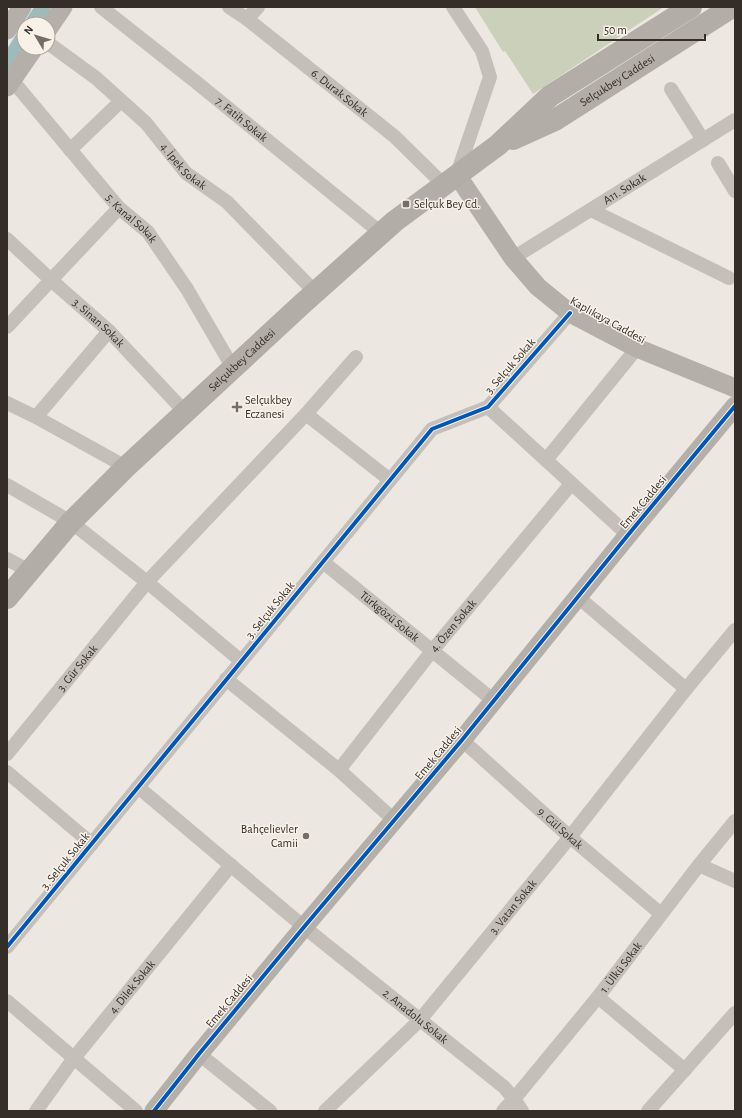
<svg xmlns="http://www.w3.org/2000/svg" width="742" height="1118" font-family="'Alegreya Sans',sans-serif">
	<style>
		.green { fill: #cbd0bb }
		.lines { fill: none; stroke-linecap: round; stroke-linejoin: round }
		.canal { stroke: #9ebabb; stroke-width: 15 }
		.street { stroke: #c4bfb9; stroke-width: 14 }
		.secondary { stroke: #b5afaa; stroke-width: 19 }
		.primary { stroke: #b3ada8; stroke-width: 22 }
		.cycleway-casing { stroke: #f8f1e8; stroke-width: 6 }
		.cycleway { stroke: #0057b8; stroke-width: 4 }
		.poi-dot { fill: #746e68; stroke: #f8f1e8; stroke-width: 1.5 }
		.labels { text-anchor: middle; stroke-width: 3; stroke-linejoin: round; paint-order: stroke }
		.street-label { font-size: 12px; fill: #342d28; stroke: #f8f1e8 }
		.poi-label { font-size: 12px; fill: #342d28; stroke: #f8f1e8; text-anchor: start }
	</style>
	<rect width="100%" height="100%" fill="#ece7e0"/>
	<!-- green -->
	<path class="green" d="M 475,7 L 664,7 L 533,94 L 505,51 L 503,52 Z"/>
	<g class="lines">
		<!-- canal -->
		<path class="canal" d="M 32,24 L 43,7
			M 7,63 L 24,36"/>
		<!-- street -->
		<g class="street">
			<path id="s1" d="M 101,7 L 196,82 L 381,233"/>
			<path id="s2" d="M 229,7 L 247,19 L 394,136 L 444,185"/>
			<path d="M 453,7 L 482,51 L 490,77 L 457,174"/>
			<path d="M 247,19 L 258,7"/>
			<path id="s3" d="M 48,43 L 96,78 L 146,123 L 186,173 L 227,202 L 315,292"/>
			<path id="s4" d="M 12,80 L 119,208 L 148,232 L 187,289 L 233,368"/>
			<path d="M 671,89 L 703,140"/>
			<path d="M 70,150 L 121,101"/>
			<path d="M 718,163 L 735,191"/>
			<path d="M 591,210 L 729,278"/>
			<path id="s5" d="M 7,239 L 51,280 L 109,331 L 185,412"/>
			<path id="s6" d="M 513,258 L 735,120"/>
			<path d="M 7,327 L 51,280 L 119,208"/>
			<path d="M 7,403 L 36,417 L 126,467"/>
			<path d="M 488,407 L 628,535"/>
			<path d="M 306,414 L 356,357"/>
			<path d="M 36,417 L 109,331"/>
			<path d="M 546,460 L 637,348"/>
			<path d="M 7,485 L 71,522 L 147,582 L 241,661"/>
			<path d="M 7,559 L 29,571"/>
			<path id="s7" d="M 323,562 L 494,701"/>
			<path d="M 578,597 L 686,689"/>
			<path d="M 226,679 L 339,770 L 394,820"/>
			<path id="s8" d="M 462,740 L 570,837 L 661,914"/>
			<path id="s9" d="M 7,754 L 147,582 L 306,414 L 390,480"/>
			<path id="s10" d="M 339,770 L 432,651 L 571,484"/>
			<path d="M 7,772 L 92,844"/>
			<path id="s11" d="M 138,787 L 304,927 L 504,1087 L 514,1099 L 522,1111"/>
			<path d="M 699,865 L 735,881"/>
			<path d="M 7,947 L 432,429 L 488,407 L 570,313"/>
			<path d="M 598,997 L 685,1070"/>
			<path d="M 7,1001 L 136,1111"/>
			<path d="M 199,1054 L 270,1111"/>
			<path id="s12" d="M 36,1111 L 74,1058 L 231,865"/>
			<path id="s13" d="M 325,1111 L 420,1020 L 570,837 L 686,689 L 735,630"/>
			<path id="s14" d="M 503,1111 L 514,1099 L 598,997 L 699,865 L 735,821"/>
			<path d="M 648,1111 L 735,1013"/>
		</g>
		<!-- secondary -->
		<path class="secondary" d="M 48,29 L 63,7
			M 7,30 L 22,7
			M 7,87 L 34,48
			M 457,175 L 513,258 L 538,287 L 570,313 L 637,348 L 735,388
			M 154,1111 L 199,1054 L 304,927 L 462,740 L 628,535 L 735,406"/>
		<!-- primary -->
		<g class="primary">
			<path id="s15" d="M 513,139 L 555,120 L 732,7"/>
			<path id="s16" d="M 7,598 L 71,522 L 126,467 L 301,305 L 395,221 L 498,145 L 550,96 L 691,7"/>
		</g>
		<defs>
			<path id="cycleway" d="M 7,947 L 432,429 L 488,407 L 570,313
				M 154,1111 L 199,1054 L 304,927 L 462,740 L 628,535 L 735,406"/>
		</defs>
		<!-- cycleway casing -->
		<use href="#cycleway" class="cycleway-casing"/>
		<!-- cycleway -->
		<use href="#cycleway" class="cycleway"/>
	</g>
	<!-- markers -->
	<g class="poi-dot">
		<rect x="402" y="200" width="8" height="8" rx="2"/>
		<path d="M235 401h4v4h4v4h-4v4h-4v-4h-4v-4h4z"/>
		<circle cx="306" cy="836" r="4"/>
	</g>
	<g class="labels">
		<!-- street labels -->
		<g class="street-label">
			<text dy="4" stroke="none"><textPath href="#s15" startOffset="120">Selçukbey Caddesi</textPath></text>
			<text dy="4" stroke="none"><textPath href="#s2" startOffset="140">6. Durak Sokak</textPath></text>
			<text dy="4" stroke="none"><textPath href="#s1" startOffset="180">7. Fatih Sokak</textPath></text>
			<text dy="4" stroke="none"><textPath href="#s3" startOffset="184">4. İpek Sokak</textPath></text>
			<text dy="4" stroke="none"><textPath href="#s6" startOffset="131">A11. Sokak</textPath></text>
			<text dy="4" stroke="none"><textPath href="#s4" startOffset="183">5. Kanal Sokak</textPath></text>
			<text transform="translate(608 320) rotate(29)" y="4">Kaplıkaya Caddesi</text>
			<text dy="4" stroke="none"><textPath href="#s5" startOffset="124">3. Sinan Sokak</textPath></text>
			<text dy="4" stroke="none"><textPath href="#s16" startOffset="335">Selçukbey Caddesi</textPath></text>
			<text transform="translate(510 366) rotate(-49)" y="4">3. Selçuk Sokak</text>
			<text transform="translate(643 502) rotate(-50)" y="4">Emek Caddesi</text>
			<text transform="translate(270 610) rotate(-51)" y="4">3. Selçuk Sokak</text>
			<text dy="4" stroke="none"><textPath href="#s7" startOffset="86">Türkgözü Sokak</textPath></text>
			<text dy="4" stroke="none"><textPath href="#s10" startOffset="184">4. Özen Sokak</textPath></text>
			<text dy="4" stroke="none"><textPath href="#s9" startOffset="111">3. Gür Sokak</textPath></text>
			<text transform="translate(438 753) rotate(-50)" y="4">Emek Caddesi</text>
			<text dy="4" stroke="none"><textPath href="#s8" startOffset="132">9. Gül Sokak</textPath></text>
			<text transform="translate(65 861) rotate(-51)" y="4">3. Selçuk Sokak</text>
			<text dy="4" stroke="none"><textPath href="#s13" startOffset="278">3. Vatan Sokak</textPath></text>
			<text dy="4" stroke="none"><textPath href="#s14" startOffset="186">1. Ülkü Sokak</textPath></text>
			<text dy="4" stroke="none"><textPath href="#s12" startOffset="157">4. Dilek Sokak</textPath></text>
			<text transform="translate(229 1001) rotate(-50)" y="4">Emek Caddesi</text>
			<text dy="4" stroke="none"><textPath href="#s11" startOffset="360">2. Anadolu Sokak</textPath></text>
		</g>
		<!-- poi labels -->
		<g class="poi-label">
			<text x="414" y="208">Selçuk Bey Cd.</text>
			<text x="245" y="404">Selçukbey<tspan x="245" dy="14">Eczanesi</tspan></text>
			<text x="298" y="833" text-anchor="end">Bahçelievler<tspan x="298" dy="14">Camii</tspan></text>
		</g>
	</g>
	<!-- border -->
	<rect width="742" height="1118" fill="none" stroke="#342d28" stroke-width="16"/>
	<!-- north arrow -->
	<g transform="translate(36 36) rotate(308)"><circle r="19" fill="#f8f1e8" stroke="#aaa39b"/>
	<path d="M0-3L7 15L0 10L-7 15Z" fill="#746e68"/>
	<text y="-6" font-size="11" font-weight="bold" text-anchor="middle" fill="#342d28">N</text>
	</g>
	<!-- scale -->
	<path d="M598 34v6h107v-6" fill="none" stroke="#342d28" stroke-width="2"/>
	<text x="604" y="34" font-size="12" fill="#342d28" stroke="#f8f1e8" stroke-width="3" paint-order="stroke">50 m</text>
</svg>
